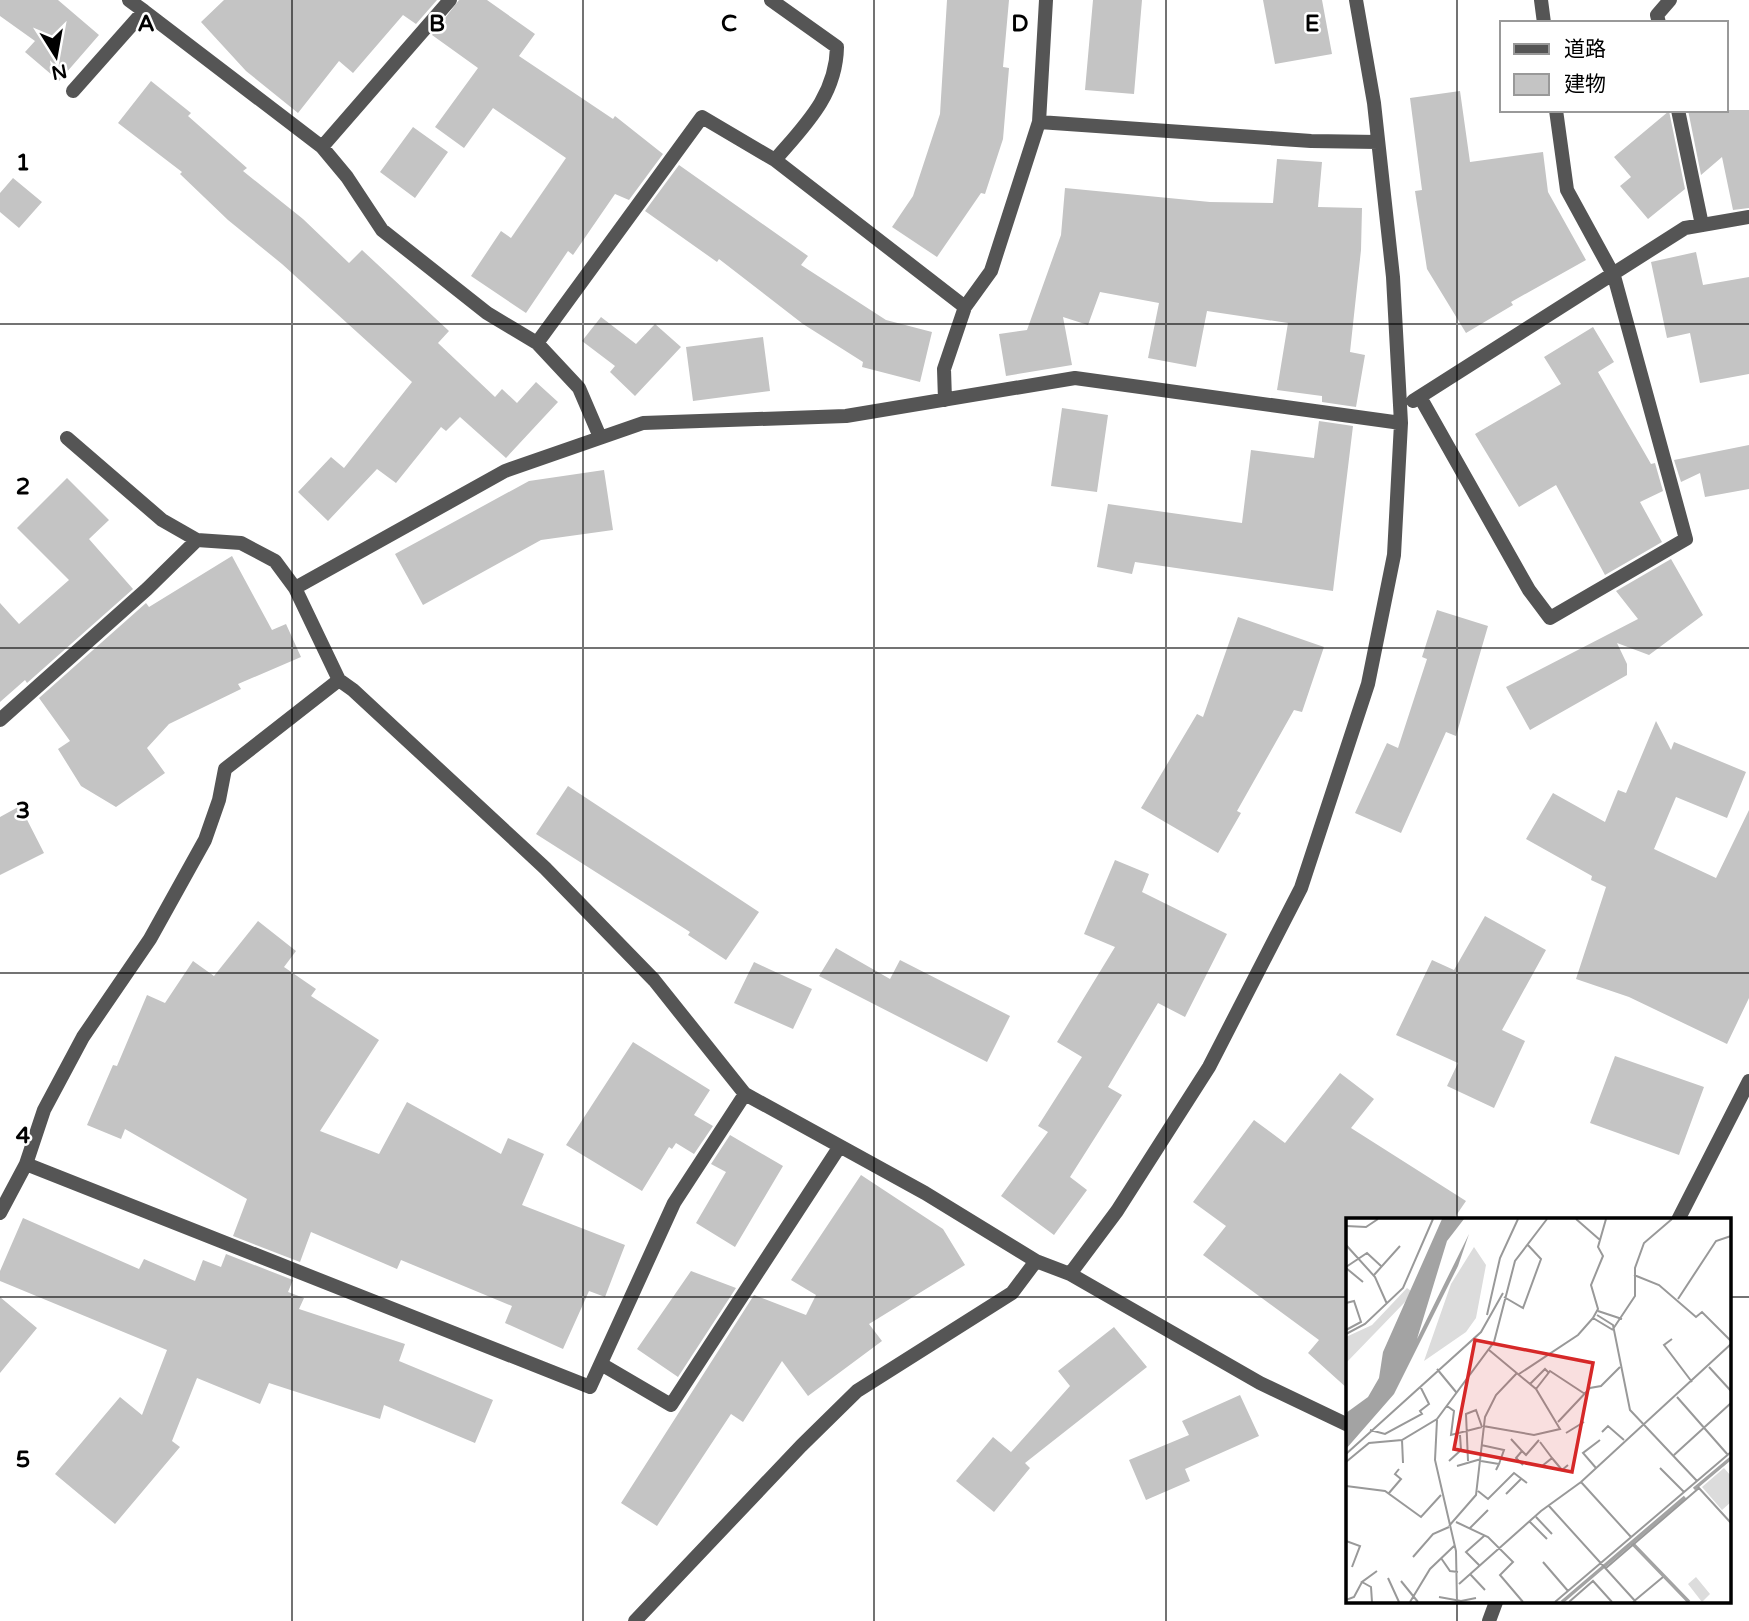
<svg xmlns="http://www.w3.org/2000/svg" width="1749" height="1621" font-family="'Varela Round','Noto Sans JP',sans-serif">
	<style>
		.building { fill: #c4c4c4 }
		.lines { fill: none; stroke-linecap: round; stroke-linejoin: round }
		.minor { stroke: #555; stroke-width: 14 }
		.grid { fill: none; stroke: #000; stroke-width: 2; stroke-opacity: 0.55 }
		.inset-river { fill: none; stroke: #a3a3a3; stroke-width: 3.5 }
		.inset-road { fill: none; stroke: #999; stroke-width: 2 }
		.view { fill: #d62828; fill-opacity: 0.15; stroke: #d62828; stroke-width: 3.5 }
		.inset-edge { fill: none; stroke: #000; stroke-width: 3.5 }
		.grid-label { font-size: 23px; text-anchor: middle; font-weight: bold; fill: #000; stroke: #fff; stroke-width: 5; stroke-linejoin: round; paint-order: stroke }
	</style>
	<rect width="100%" height="100%" fill="#fff"/>
	<!-- building -->
	<path class="building" d="M 0,0 L 58,0 L 99,35 L 59,81 L 25,52 L 35,41 L 0,16 Z
		M 224,0 L 437,0 L 416,24 L 403,15 L 353,73 L 339,61 L 298,113 L 246,71 L 201,22 Z
		M 459,0 L 487,0 L 535,34 L 519,56 L 613,119 L 615,116 L 663,154 L 629,200 L 615,194 L 573,255 L 568,251 L 526,313 L 471,276 L 501,231 L 511,238 L 566,158 L 493,108 L 464,148 L 435,127 L 478,68 L 432,35 Z
		M 947,0 L 1009,0 L 1003,67 L 1009,68 L 1003,139 L 985,194 L 981,193 L 937,257 L 892,227 L 913,196 L 940,114 Z
		M 1093,0 L 1142,0 L 1134,94 L 1085,90 Z
		M 1263,0 L 1322,0 L 1332,54 L 1275,64 Z
		M 151,81 L 191,113 L 188,116 L 247,168 L 243,171 L 303,219 L 349,263 L 362,250 L 449,331 L 438,343 L 495,397 L 502,389 L 517,403 L 536,382 L 558,402 L 506,458 L 460,417 L 446,431 L 441,427 L 396,483 L 377,469 L 328,521 L 298,492 L 331,457 L 344,468 L 412,382 L 282,264 L 228,220 L 180,174 L 182,172 L 118,123 Z
		M 1460,91 L 1470,162 L 1543,152 L 1548,192 L 1586,260 L 1511,302 L 1513,305 L 1466,333 L 1427,269 L 1415,191 L 1422,190 L 1410,98 Z
		M 1688,110 L 1749,110 L 1749,208 L 1733,210 L 1722,157 L 1701,175 Z
		M 1669,111 L 1685,189 L 1648,219 L 1620,186 L 1631,177 L 1614,157 Z
		M 413,127 L 448,152 L 415,198 L 380,172 Z
		M 1277,159 L 1322,162 L 1318,207 L 1362,208 L 1361,250 L 1350,352 L 1365,355 L 1356,407 L 1322,402 L 1322,396 L 1277,390 L 1288,323 L 1207,311 L 1196,367 L 1148,358 L 1159,303 L 1100,292 L 1088,325 L 1063,317 L 1072,365 L 1006,376 L 999,334 L 1027,330 L 1061,235 L 1065,188 L 1210,202 L 1273,203 Z
		M 679,165 L 808,256 L 801,265 L 886,320 L 932,332 L 920,382 L 862,367 L 863,362 L 803,324 L 719,259 L 717,262 L 645,211 Z
		M 13,178 L 42,202 L 19,228 L 0,212 L 0,193 Z
		M 1696,252 L 1703,285 L 1749,277 L 1749,374 L 1700,383 L 1690,333 L 1667,338 L 1651,262 Z
		M 601,317 L 636,344 L 655,324 L 681,347 L 635,396 L 610,372 L 615,366 L 582,341 Z
		M 1593,327 L 1614,362 L 1598,372 L 1651,464 L 1655,463 L 1663,491 L 1640,502 L 1662,542 L 1605,575 L 1556,485 L 1519,507 L 1475,434 L 1561,384 L 1544,357 Z
		M 763,337 L 770,391 L 693,401 L 686,347 Z
		M 1062,408 L 1108,415 L 1097,492 L 1051,486 Z
		M 1319,421 L 1353,426 L 1333,591 L 1135,562 L 1132,574 L 1097,567 L 1108,504 L 1242,523 L 1251,450 L 1314,458 Z
		M 1749,445 L 1749,489 L 1705,497 L 1700,473 L 1681,482 L 1674,460 Z
		M 604,470 L 613,530 L 541,540 L 423,605 L 395,554 L 529,481 Z
		M 67,478 L 109,520 L 89,539 L 133,589 L 27,683 L 25,680 L 0,702 L 0,603 L 19,624 L 69,580 L 17,528 Z
		M 232,556 L 272,630 L 286,624 L 301,657 L 238,684 L 241,689 L 169,724 L 147,748 L 165,773 L 116,807 L 81,786 L 58,749 L 70,741 L 39,698 L 146,603 L 149,607 Z
		M 1671,559 L 1703,615 L 1649,655 L 1617,643 L 1627,664 L 1627,675 L 1530,730 L 1506,687 L 1638,619 L 1616,591 Z
		M 1437,610 L 1488,626 L 1456,736 L 1446,732 L 1401,833 L 1355,813 L 1387,743 L 1398,748 L 1427,659 L 1422,657 Z
		M 1238,617 L 1324,647 L 1302,712 L 1294,710 L 1237,811 L 1241,813 L 1218,853 L 1141,808 L 1197,714 L 1203,717 Z
		M 1656,721 L 1671,750 L 1674,742 L 1746,772 L 1727,818 L 1676,797 L 1654,849 L 1716,878 L 1749,810 L 1749,998 L 1727,1044 L 1629,997 L 1576,979 L 1606,887 L 1591,880 L 1592,876 L 1526,839 L 1553,793 L 1605,822 L 1618,790 L 1626,793 Z
		M 568,786 L 759,912 L 726,960 L 688,935 L 690,932 L 536,834 Z
		M 20,806 L 44,853 L 0,875 L 0,817 Z
		M 1115,860 L 1149,874 L 1142,892 L 1227,934 L 1185,1017 L 1158,1003 L 1108,1087 L 1122,1095 L 1070,1177 L 1087,1190 L 1054,1235 L 1001,1196 L 1048,1132 L 1038,1126 L 1082,1057 L 1057,1042 L 1115,947 L 1084,934 Z
		M 1485,916 L 1546,950 L 1502,1030 L 1525,1041 L 1494,1108 L 1447,1086 L 1458,1063 L 1396,1035 L 1432,960 L 1454,970 Z
		M 258,921 L 296,951 L 284,967 L 316,989 L 311,996 L 379,1040 L 320,1131 L 379,1154 L 407,1102 L 501,1154 L 508,1138 L 544,1154 L 522,1205 L 625,1245 L 605,1297 L 589,1291 L 563,1349 L 505,1323 L 512,1306 L 401,1260 L 397,1269 L 311,1232 L 300,1262 L 233,1236 L 247,1199 L 125,1129 L 121,1139 L 87,1125 L 113,1065 L 117,1066 L 147,995 L 165,1003 L 193,961 L 214,976 Z
		M 836,948 L 890,979 L 900,960 L 1010,1016 L 987,1062 L 819,976 Z
		M 754,962 L 812,989 L 793,1029 L 734,1003 Z
		M 633,1042 L 710,1090 L 694,1115 L 713,1126 L 694,1154 L 676,1143 L 672,1149 L 669,1147 L 642,1191 L 566,1145 Z
		M 1615,1056 L 1704,1087 L 1679,1155 L 1590,1123 Z
		M 1340,1073 L 1374,1099 L 1351,1128 L 1466,1201 L 1453,1220 L 1348,1220 L 1348,1389 L 1308,1353 L 1319,1340 L 1203,1255 L 1226,1226 L 1193,1202 L 1254,1120 L 1285,1143 Z
		M 730,1135 L 783,1166 L 735,1247 L 696,1223 L 726,1172 L 711,1164 Z
		M 861,1175 L 943,1229 L 965,1265 L 869,1324 L 882,1341 L 808,1396 L 782,1361 L 743,1422 L 731,1414 L 657,1526 L 621,1503 L 754,1295 L 806,1315 L 816,1295 L 791,1280 Z
		M 23,1218 L 139,1269 L 144,1259 L 195,1281 L 203,1260 L 221,1267 L 226,1254 L 293,1280 L 288,1292 L 304,1298 L 299,1309 L 405,1344 L 399,1361 L 493,1400 L 475,1443 L 384,1405 L 380,1419 L 269,1383 L 260,1404 L 197,1378 L 172,1441 L 180,1447 L 115,1524 L 55,1474 L 120,1397 L 142,1415 L 167,1350 L 0,1281 L 0,1271 Z
		M 691,1271 L 736,1288 L 678,1377 L 637,1349 Z
		M 0,1297 L 37,1328 L 0,1373 Z
		M 1114,1327 L 1147,1367 L 1025,1463 L 1030,1468 L 994,1512 L 956,1481 L 993,1437 L 1011,1452 L 1070,1386 L 1058,1371 Z
		M 1240,1395 L 1259,1436 L 1185,1469 L 1190,1481 L 1146,1500 L 1129,1460 L 1189,1435 L 1182,1421 Z"/>
	<g class="lines">
		<!-- minor -->
		<path class="minor" d="M 129,0 L 144,11
			M 450,0 L 322,147 L 347,177 L 382,230 L 487,313 L 537,343
			M 771,0 L 837,47 C 836,96 805,125 775,160 L 965,307
			M 1046,0 L 1039,122 L 1311,141 L 1378,142
			M 1541,0 L 1544,23
			M 1659,23 L 1657,15 L 1670,0
			M 73,91 L 144,11 L 322,147
			M 1678,110 L 1702,225
			M 1420,397 L 1529,590 L 1550,618 L 1686,539 L 1614,276 L 1567,190 L 1556,110
			M 945,400 L 944,369 L 965,307 L 991,271 L 1039,122
			M 1413,401 L 1685,228 L 1749,217
			M 600,437 L 579,388 L 537,343 L 702,117 L 775,160
			M 67,438 L 162,520 L 197,540 L 241,543 L 275,561 L 295,588
			M 0,720 L 147,589 L 197,540
			M 26,1164 L 590,1387 L 674,1203 L 745,1094
			M 0,1213 L 26,1164 L 44,1110 L 83,1037 L 150,939 L 205,840 L 219,800 L 225,769 L 339,680
			M 1678,1220 L 1749,1081
			M 1070,1274 L 1117,1211 L 1209,1067 L 1301,888 L 1368,684 L 1394,555 L 1401,423 L 1393,277 L 1374,103 L 1356,0
			M 601,1364 L 671,1405 L 840,1146
			M 1348,1425 L 1260,1383 L 1070,1274 L 1036,1261 L 925,1193 L 745,1094 L 654,980 L 545,868 L 353,690 L 339,680 L 295,588 L 505,471 L 643,423 L 846,416 L 1075,378 L 1401,423
			M 635,1621 L 801,1446 L 857,1391 L 1012,1293 L 1036,1261
			M 1489,1621 L 1496,1602"/>
	</g>
	<!-- grid -->
	<path class="grid" d="M 292,0 L 292,1621M 583,0 L 583,1621M 874,0 L 874,1621M 1166,0 L 1166,1621M 1457,0 L 1457,1220M 0,324 L 1749,324M 0,648 L 1749,648M 0,973 L 1749,973M 0,1297 L 1348,1297M 1730,1297 L 1749,1297M 1457,1602 L 1457,1621"/>
	<!-- overview -->
	<g transform="translate(1346 1218)">
		<rect width="385" height="385" fill="#fff"/>
		<path d="M 128,29 L 140,47 L 130,100 L 120,114 L 78,143 L 105,66 ZM 61,70 L 65,73 L 59,84 L 0,145 L 0,119 L 26,107 ZM 378,250 L 385,258 L 385,284 L 376,292 L 356,269 ZM 350,359 L 364,376 L 356,384 L 342,366 Z" fill="#dcdcdc"/>
		<path d="M 96,1 L 118,1 L 101,23 L 71,121 L 123,16 L 112,48 L 48,176 L 0,231 L 0,195 L 22,179 L 33,160 L 37,134 Z" fill="#a3a3a3"/>
		<path class="inset-river" d="M 348,271 L 385,240M 286,325 L 343,384M 216,384 L 339,279"/>
		<path class="inset-road" d="M 230,1 L 254,22M 260,1 L 252,29 L 257,38 L 245,67 L 252,91 L 247,100 L 267,112M 0,8 L 20,9 L 32,1M 0,27 L 29,59 L 41,86M 0,49 L 21,35 L 35,48M 0,50 L 17,64M 28,57 L 54,28M 288,57 L 313,67 L 350,99 L 356,94 L 385,123M 158,79 L 177,90 L 195,41 L 181,26M 332,81 L 370,23 L 385,18M 0,85 L 8,83 L 15,104 L 0,112M 252,93 L 276,101M 141,97 L 154,40 L 172,1M 251,97 L 267,107 L 284,192 L 351,263M 267,111 L 289,78 L 289,50 L 298,25 L 326,1M 0,116 L 19,106 L 57,70 L 87,1M 326,121 L 318,127 L 346,164M 363,149 L 385,173M 91,151 L 110,174M 173,156 L 232,117 L 247,100M 184,166 L 199,151 L 203,155M 190,171 L 204,153 L 239,176M 331,179 L 382,237M 101,188 L 108,193 L 105,217 L 136,209M 91,202 L 89,242 L 110,333 L 111,384M 212,204 L 244,170 L 255,168 L 274,149M 137,208 L 188,217 L 214,211 L 190,171 L 143,132M 24,212 L 39,216 L 76,196 L 74,193 L 83,186 L 74,168M 256,214 L 262,208 L 278,222M 220,215 L 238,204M 165,221 L 176,233 L 170,240 L 177,247M 56,222 L 57,245M 194,224 L 206,240 L 196,248M 135,227 L 158,232 L 153,246M 176,233 L 180,237 L 193,222M 0,236 L 135,114 L 157,75M 328,237 L 385,185M 206,240 L 216,252 L 222,247M 103,243 L 115,232 L 114,217M 122,243 L 120,196 L 130,192 L 136,209M 135,243 L 153,246 L 150,252M 0,244 L 23,225 L 56,222 L 91,201 L 148,124 L 169,43 L 201,1M 111,248 L 135,241M 250,250 L 237,235 L 254,222M 314,250 L 338,274M 235,264 L 285,319M 0,268 L 39,273 L 75,299 L 95,277M 352,269 L 385,305M 132,273 L 142,281 L 168,255 L 181,265M 43,275 L 55,261 L 49,256 L 53,251M 160,276 L 175,261M 203,288 L 290,384M 190,299 L 206,316M 110,304 L 142,319 L 167,344 L 154,357 L 177,384M 184,304 L 201,321M 103,308 L 130,277 L 139,199 L 150,177 L 171,155M 124,310 L 142,292M 0,323 L 14,328 L 6,349M 67,339 L 87,316 L 103,309M 95,340 L 104,353 L 112,354M 197,344 L 222,373M 133,347 L 120,334 L 138,318M 260,350 L 353,270M 124,356 L 139,372M 42,360 L 53,384M 55,363 L 72,384M 113,366 L 195,293 L 235,264 L 385,126M 93,379 L 115,383 L 130,380M 0,382 L 8,379 L 16,364M 26,384 L 25,369 L 16,364 L 31,353M 64,384 L 84,351 L 108,328M 209,384 L 385,234M 223,384 L 247,363 L 266,384M 287,384 L 317,359"/>
		<path class="view" d="M 129,122 L 247,145 L 226,254 L 108,231 Z"/>
		<rect width="385" height="385" class="inset-edge"/>
	</g>
	<g class="grid-label">
		<text x="146" y="31">A</text>
		<text x="437" y="31">B</text>
		<text x="729" y="31">C</text>
		<text x="1020" y="31">D</text>
		<text x="1312" y="31">E</text>
		<text x="23" y="170">1</text>
		<text x="23" y="494">2</text>
		<text x="23" y="818">3</text>
		<text x="23" y="1143">4</text>
		<text x="23" y="1467">5</text>
	</g>
	<!-- legend -->
	<rect x="1500" y="21" width="228" height="91" fill="#ffffff" stroke="#999999" stroke-width="2"/>
	<rect x="1514" y="44" width="35" height="10" fill="#555555" stroke="#999999" stroke-width="2"/>
	<text x="1564" y="56" font-size="21" fill="#000000">道路</text>
	<rect x="1514" y="74" width="35" height="21" fill="#c4c4c4" stroke="#999999" stroke-width="2"/>
	<text x="1564" y="91" font-size="21" fill="#000000">建物</text>
	<!-- north arrow -->
	<g transform="translate(56 56) rotate(169)" stroke="#ffffff" stroke-width="5" paint-order="stroke">
	<path d="M0-5L12 26L0 18L-12 26Z" fill="#000000"/>
	<text y="-10" font-size="19" font-weight="bold" text-anchor="middle" fill="#000000">N</text>
	</g>
</svg>
